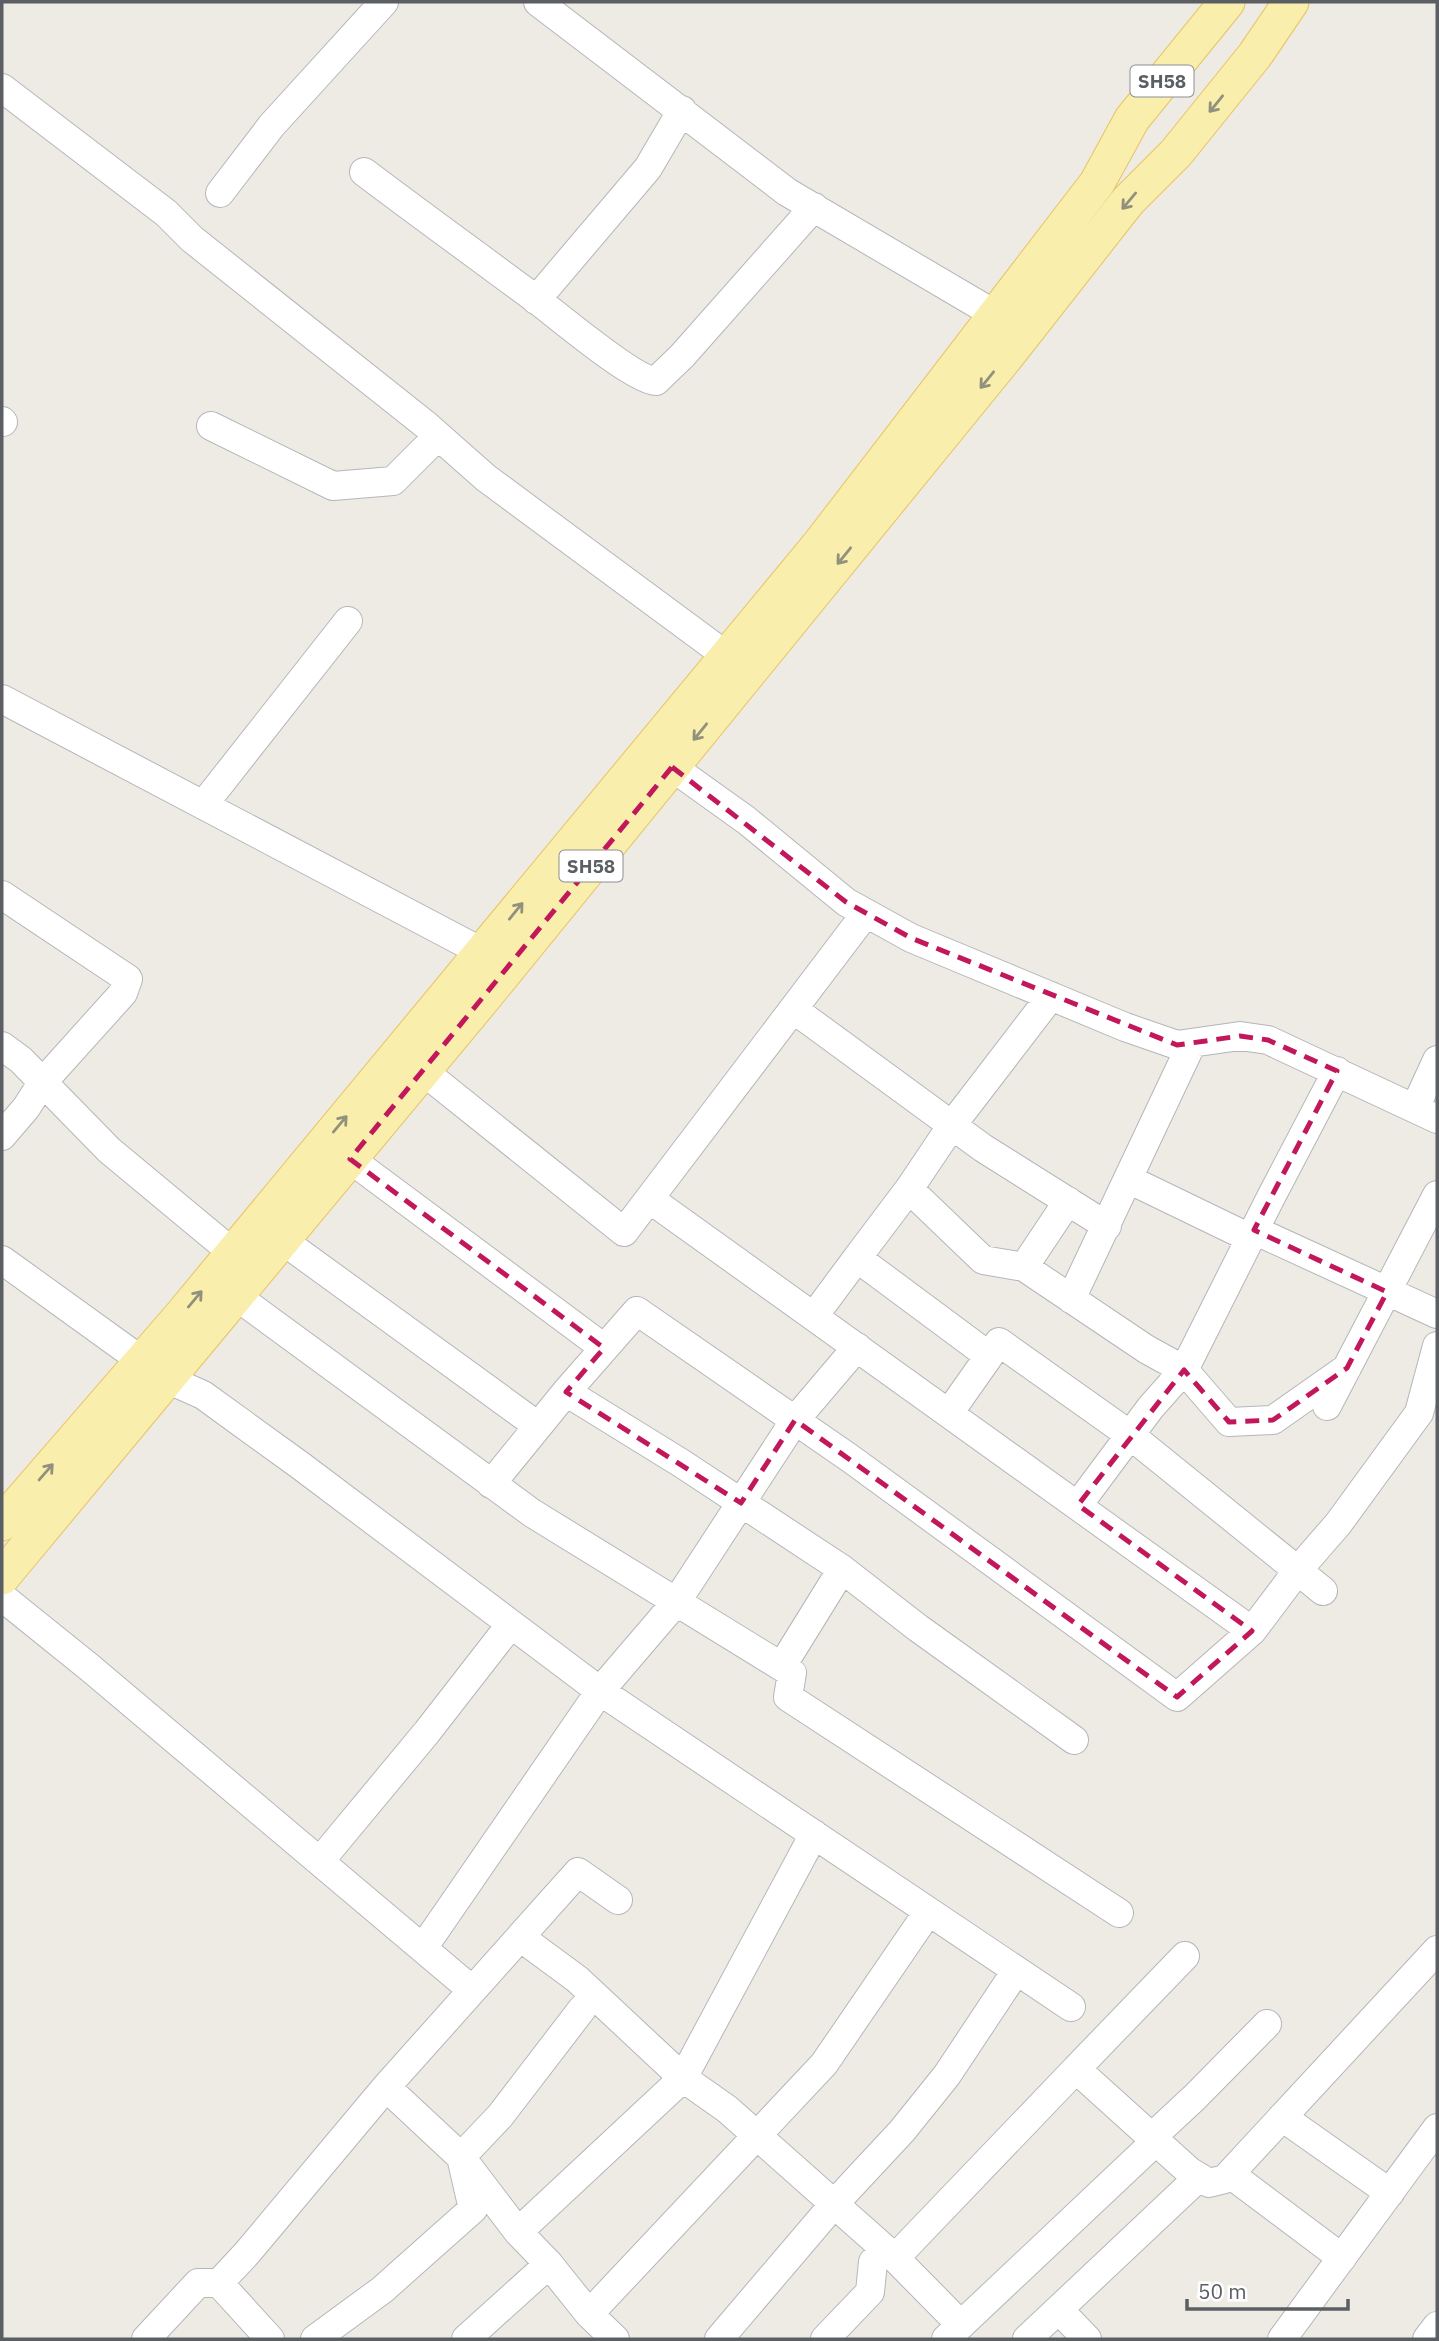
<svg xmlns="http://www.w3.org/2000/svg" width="1439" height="2341" font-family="'IBM Plex Sans',sans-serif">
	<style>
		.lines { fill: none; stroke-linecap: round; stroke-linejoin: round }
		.minor-casing { stroke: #b4b6ba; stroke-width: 30 }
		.major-casing { stroke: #e7c462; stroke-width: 37 }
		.minor { stroke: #fff; stroke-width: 28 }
		.major { stroke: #f9eeac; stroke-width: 35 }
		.oneway { stroke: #92917d }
		.marked { fill: none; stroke: #c2185b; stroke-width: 5; stroke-dasharray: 14 9; stroke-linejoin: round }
		.labels { text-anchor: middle; stroke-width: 6; stroke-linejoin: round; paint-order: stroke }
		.shield { fill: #fff; stroke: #8c8f92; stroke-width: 2 }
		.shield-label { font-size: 19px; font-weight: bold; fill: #5b5f63 }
	</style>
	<rect width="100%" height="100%" fill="#edebe3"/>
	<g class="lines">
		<defs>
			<path id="minor" d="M 538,2 L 787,192 L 996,315
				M 2,88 L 166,213 L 192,239 L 426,425 L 486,478 L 743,668
				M 364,172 C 421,215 479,257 537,300 C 558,316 635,381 656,381 L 682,356 L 814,207
				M 220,193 L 272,125 L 384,2
				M 536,300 L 648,168 L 682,110
				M 2,421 L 3,422
				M 211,426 L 333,486 L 393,481 L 438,436
				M 2,699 L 482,952
				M 672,767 L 746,820 L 846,902 L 911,938 L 1125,1027 L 1177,1045 L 1240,1036 L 1268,1040 L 1437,1119
				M 204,804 L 348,621
				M 2,895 L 128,979 L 123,993 L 42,1083 L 26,1108 L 2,1136
				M 793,1009 L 983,1148 L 1107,1226
				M 2,1046 L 21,1060 L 109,1150 L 233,1253
				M 423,1071 L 624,1232 L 866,913
				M 1415,1108 L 1437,1060
				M 350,1159 L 604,1348
				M 1128,1179 L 1250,1238
				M 909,1189 L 983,1260 L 1024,1267
				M 651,1200 L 1252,1631
				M 1068,1201 L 1024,1267 L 1146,1349 L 1184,1370 L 1229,1422 L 1273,1420 L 1347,1368
				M 1254,1230 L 1437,1314
				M 282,1240 L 538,1426
				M 857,1258 L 909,1189 L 952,1125 L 1051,996
				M 2,1260 L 167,1379 L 203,1395 L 301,1466 L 600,1691 L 1071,2007
				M 236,1296 L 532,1513 L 792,1673 L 788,1697 L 1119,1913
				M 1071,1299 L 1192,1043
				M 814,1316 L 857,1258 L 989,1356
				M 566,1392 L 681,1463 L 842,1569 L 918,1628 L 1074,1740
				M 1327,1406 L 1437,1195
				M 949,1413 L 999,1342 L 1130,1435 L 1323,1591
				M 491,1484 L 566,1392 L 637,1311 L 851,1459 L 1177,1697 L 1252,1631 L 1298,1570 L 1338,1524 L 1419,1413 L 1437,1346
				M 1078,1505 L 1151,1407 L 1184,1370 L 1270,1199 L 1337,1071
				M 2,1597 L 89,1667 L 472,1990
				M 782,1666 L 842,1569
				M 320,1861 L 427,1732 L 511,1624
				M 520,1937 L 577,1979 L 683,2078 L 727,2109 L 895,2258 L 961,2325
				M 423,1948 L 600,1691 L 677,1601 L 795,1420 L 857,1347
				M 1076,2069 L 1185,1956
				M 386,2087 L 461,2157 L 518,2232 L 549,2264 L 589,2314 L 615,2339
				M 1282,2117 L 1390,2193
				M 1151,2138 L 1195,2097 L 1267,2024
				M 1230,2174 L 1342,2258
				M 518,2232 L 683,2078 L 814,1834
				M 1059,2310 L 1087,2339
				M 589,2314 L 824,2064 L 928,1912
				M 146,2339 L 198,2283 L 219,2283
				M 270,2339 L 219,2283 L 247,2253 L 386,2087 L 578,1872 L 618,1900
				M 315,2339 L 382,2290 L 473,2209 L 461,2157 L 500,2116 L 582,2009
				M 466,2339 L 549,2264
				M 719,2339 L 834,2204 L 902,2131 L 947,2075 L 1016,1971
				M 825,2339 L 870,2292 L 873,2262 L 885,2250 L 895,2258 L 1076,2069 L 1189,2171 L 1209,2183 L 1225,2179 L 1437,1950
				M 946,2339 L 1156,2141
				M 1027,2339 L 1199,2177
				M 1282,2339 L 1437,2128
				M 1427,2339 L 1437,2326"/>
			<path id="major" d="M 2,1523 L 182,1315 L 820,544 L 1097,183 L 1132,119 L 1227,2
				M 2,1577 L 485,996 L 1008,354 L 1128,201 L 1176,153 L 1255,55 L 1291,2"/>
		</defs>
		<!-- minor casing -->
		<use href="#minor" class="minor-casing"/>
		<!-- major casing -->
		<use href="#major" class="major-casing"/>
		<!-- minor -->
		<use href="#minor" class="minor"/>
		<!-- major -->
		<use href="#major" class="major"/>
	</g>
	<!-- one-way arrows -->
	<defs><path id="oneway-shaft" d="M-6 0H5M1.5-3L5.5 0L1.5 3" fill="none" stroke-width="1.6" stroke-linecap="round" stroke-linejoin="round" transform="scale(1.75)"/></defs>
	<g class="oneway">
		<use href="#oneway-shaft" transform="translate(1216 104) rotate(129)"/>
		<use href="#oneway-shaft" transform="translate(1129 201) rotate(130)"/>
		<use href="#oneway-shaft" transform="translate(987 380) rotate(129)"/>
		<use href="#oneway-shaft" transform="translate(844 556) rotate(129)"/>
		<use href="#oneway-shaft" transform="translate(700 732) rotate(129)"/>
		<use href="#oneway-shaft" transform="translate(516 911) rotate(-51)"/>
		<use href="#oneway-shaft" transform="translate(340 1124) rotate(-50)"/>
		<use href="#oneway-shaft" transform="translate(195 1299) rotate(-50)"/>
		<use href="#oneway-shaft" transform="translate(46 1472) rotate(-49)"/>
	</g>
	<!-- marked area -->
	<path class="marked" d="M 672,767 L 846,902 L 911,938 L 1177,1045 L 1240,1036 L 1268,1040 L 1337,1071 L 1254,1230 L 1387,1292 L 1347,1368 L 1273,1420 L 1229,1422 L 1184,1370 L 1078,1505 L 1252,1631 L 1177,1697 L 795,1420 L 741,1503 L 566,1392 L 604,1348 L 350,1159 Z"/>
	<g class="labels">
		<!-- shield labels -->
		<g class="shield">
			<rect x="1130.5" y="65.5" width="63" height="31" rx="5"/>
			<rect x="559.5" y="850.5" width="63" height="31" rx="5"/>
		</g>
		<g class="shield-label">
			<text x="1162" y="88">SH58</text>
			<text x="591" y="873">SH58</text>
		</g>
	</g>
	<!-- border -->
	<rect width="1439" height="2341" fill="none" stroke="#5b5f63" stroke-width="7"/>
	<!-- scale -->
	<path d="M1187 2299v10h161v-10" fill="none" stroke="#5b5f63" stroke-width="3.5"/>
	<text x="1198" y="2299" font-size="21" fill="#5b5f63" stroke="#ffffff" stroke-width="5" paint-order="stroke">50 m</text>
</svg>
